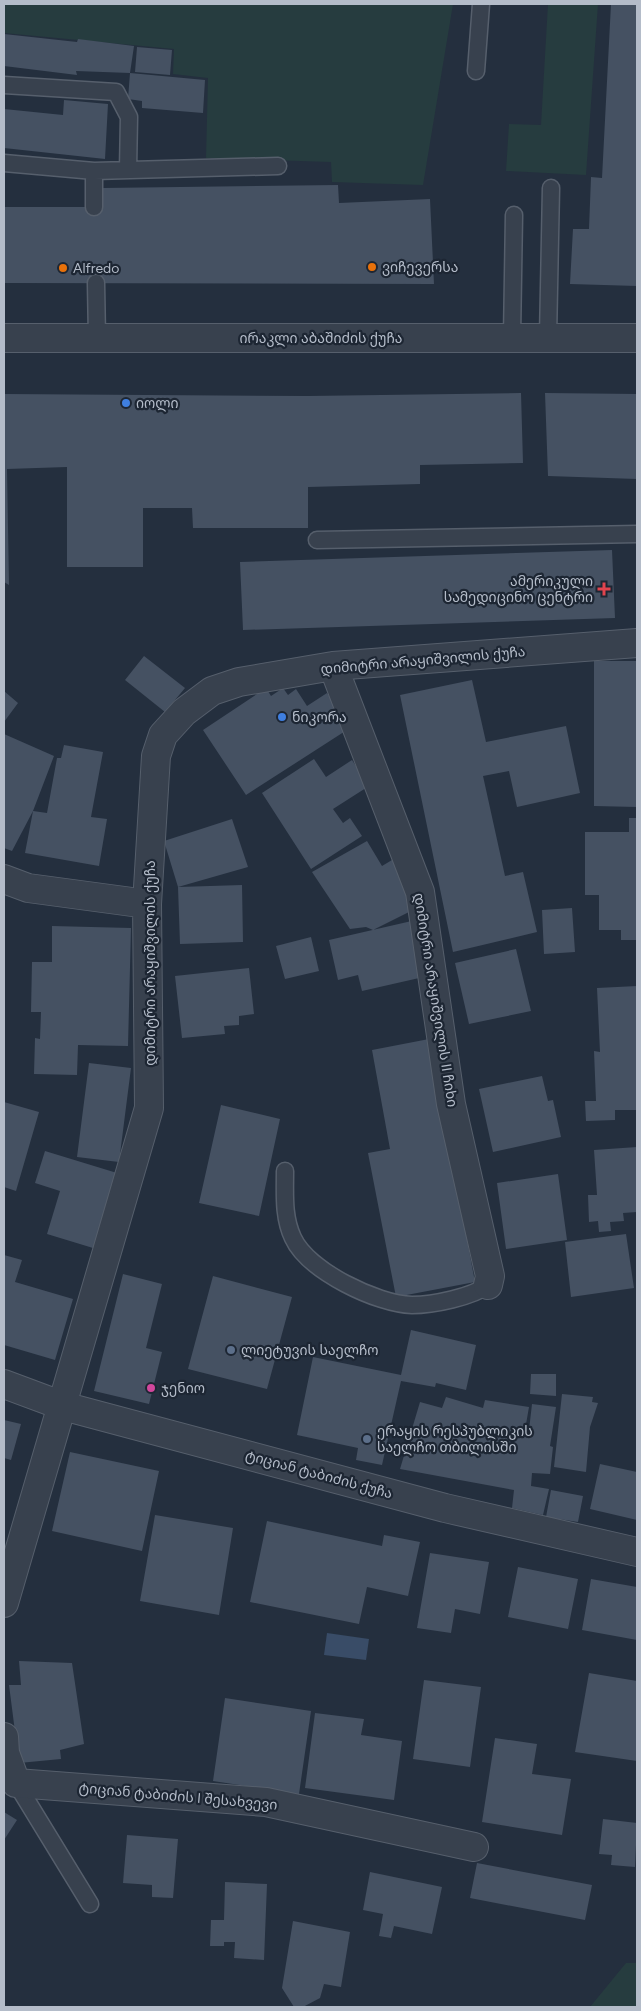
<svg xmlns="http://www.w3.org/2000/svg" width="641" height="2011" font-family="Figtree,'Noto Sans Georgian',sans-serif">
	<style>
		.green { fill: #263c3f }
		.water { fill: #394c67 }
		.building { fill: #455162 }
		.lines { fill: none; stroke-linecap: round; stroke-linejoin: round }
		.service-casing { stroke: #565f6c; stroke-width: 19 }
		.minor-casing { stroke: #565f6c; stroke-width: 30 }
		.tertiary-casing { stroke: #565f6c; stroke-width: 30 }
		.service { stroke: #38414e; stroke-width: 16 }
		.minor { stroke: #38414e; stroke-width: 28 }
		.tertiary { stroke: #38414e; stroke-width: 28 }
		.food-dot { fill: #e8710a; stroke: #1d2633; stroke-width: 2 }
		.shop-dot { fill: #3f7fe0; stroke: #1d2633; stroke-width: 2 }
		.health-dot { fill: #e0444e; stroke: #1d2633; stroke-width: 2 }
		.service-dot { fill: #5c6f8a; stroke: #1d2633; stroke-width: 2 }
		.hotel-dot { fill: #d1479c; stroke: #1d2633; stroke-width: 2 }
		.labels { text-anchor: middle; stroke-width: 4.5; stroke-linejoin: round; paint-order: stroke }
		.poi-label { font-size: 14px; fill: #b4bcc9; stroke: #1d2633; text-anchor: start }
		.street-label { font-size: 14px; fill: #b4bcc9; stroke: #1d2633 }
	</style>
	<rect width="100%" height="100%" fill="#242f3e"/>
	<!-- green -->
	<path class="green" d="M 4,4 L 453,4 L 423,185 L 332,182 L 331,162 L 206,158 L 208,78 L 173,74 L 174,49 L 4,33 Z
		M 548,4 L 598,4 L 586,175 L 506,171 L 509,124 L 541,125 Z
		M 626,1963 L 637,1963 L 637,2007 L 590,2007 Z"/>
	<!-- water -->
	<path class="water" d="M 327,1633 L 369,1639 L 366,1660 L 324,1655 Z"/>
	<!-- building -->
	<path class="building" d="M 611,4 L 637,4 L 637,286 L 570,284 L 573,229 L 589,229 L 591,177 L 602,178 Z
		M 4,34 L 77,42 L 78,39 L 134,46 L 130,73 L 76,71 L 77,75 L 4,66 Z
		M 137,47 L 172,50 L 170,75 L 135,72 Z
		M 130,73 L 205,80 L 203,113 L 142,108 L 142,101 L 128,99 Z
		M 64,100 L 108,104 L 105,159 L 4,148 L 4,109 L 63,115 Z
		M 338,185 L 339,203 L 430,199 L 434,284 L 4,283 L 4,207 L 102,207 L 103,188 Z
		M 521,393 L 523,463 L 420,465 L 420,484 L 308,487 L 308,528 L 193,528 L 192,508 L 143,508 L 143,567 L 67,567 L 67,467 L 7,469 L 9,585 L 4,582 L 4,394 L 308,396 Z
		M 545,393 L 637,394 L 637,479 L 548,476 Z
		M 612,550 L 615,618 L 243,630 L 240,562 Z
		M 144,656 L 185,688 L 165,712 L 125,680 Z
		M 594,661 L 637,661 L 637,807 L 594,806 Z
		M 472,680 L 486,742 L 566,726 L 580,793 L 517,807 L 509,771 L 483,776 L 505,876 L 523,872 L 537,932 L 453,952 L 400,695 Z
		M 266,688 L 271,696 L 283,688 L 288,695 L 296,689 L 307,706 L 327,693 L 350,728 L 246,795 L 203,730 Z
		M 4,691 L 18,703 L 4,722 Z
		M 4,734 L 54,756 L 33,811 L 47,813 L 57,758 L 61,758 L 64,745 L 103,752 L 91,817 L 107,819 L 99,866 L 25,853 L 33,811 L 12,851 L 4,848 Z
		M 314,759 L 326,777 L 352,760 L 369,786 L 333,809 L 343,823 L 350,818 L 362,836 L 311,869 L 262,793 Z
		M 629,818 L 637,818 L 637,940 L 621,940 L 621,930 L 599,930 L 599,895 L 585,895 L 585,832 L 629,832 Z
		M 232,819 L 248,867 L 178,887 L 164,841 Z
		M 367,841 L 382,866 L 392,860 L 419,907 L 373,930 L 366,927 L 350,929 L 312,872 Z
		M 242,885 L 243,942 L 180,944 L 178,887 Z
		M 572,908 L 575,952 L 544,954 L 542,910 Z
		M 416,920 L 428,976 L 362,991 L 358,975 L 338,980 L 329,940 Z
		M 52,926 L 131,928 L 128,1046 L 78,1045 L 77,1075 L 34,1074 L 35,1038 L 40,1039 L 41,1012 L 31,1012 L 32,962 L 52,962 Z
		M 311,937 L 319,971 L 285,979 L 276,946 Z
		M 516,949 L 531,1011 L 469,1024 L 455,963 Z
		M 249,968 L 254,1014 L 239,1016 L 239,1025 L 224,1026 L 225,1034 L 182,1038 L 175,976 Z
		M 637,986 L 637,1110 L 615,1110 L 615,1120 L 586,1121 L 585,1101 L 596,1101 L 594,1051 L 600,1052 L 597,988 Z
		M 429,1039 L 475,1282 L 396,1297 L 368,1153 L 390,1149 L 372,1050 Z
		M 89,1063 L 131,1068 L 119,1162 L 77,1157 Z
		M 542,1076 L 548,1101 L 553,1100 L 561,1137 L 493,1152 L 479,1089 Z
		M 4,1102 L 39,1112 L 16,1191 L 4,1187 Z
		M 221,1105 L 280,1119 L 259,1216 L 199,1203 Z
		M 637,1147 L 637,1212 L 623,1213 L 624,1221 L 610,1222 L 611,1231 L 599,1232 L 598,1221 L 589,1222 L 588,1195 L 597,1195 L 594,1150 Z
		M 45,1151 L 117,1173 L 93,1248 L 47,1234 L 60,1191 L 35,1183 Z
		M 558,1174 L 567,1240 L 506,1249 L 497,1183 Z
		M 626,1234 L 634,1288 L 571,1297 L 565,1242 Z
		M 4,1255 L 22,1260 L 15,1282 L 73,1299 L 55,1360 L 4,1345 Z
		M 123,1274 L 162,1284 L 146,1348 L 162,1352 L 149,1404 L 94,1391 Z
		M 213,1276 L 292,1297 L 267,1389 L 188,1369 Z
		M 411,1330 L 476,1345 L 466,1390 L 436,1383 L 435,1387 L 401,1381 L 382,1465 L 356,1460 L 358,1448 L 297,1435 L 313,1357 L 401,1375 Z
		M 531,1374 L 556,1374 L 556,1396 L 530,1394 Z
		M 562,1394 L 593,1397 L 592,1402 L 598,1403 L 590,1427 L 586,1472 L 554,1467 Z
		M 446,1397 L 483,1408 L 485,1400 L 529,1407 L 525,1430 L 529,1430 L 532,1404 L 556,1407 L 550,1446 L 553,1447 L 550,1474 L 532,1473 L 531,1486 L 549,1489 L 543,1515 L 512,1508 L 514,1490 L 400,1469 L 420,1402 L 442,1408 Z
		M 4,1420 L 21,1424 L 11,1460 L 4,1458 Z
		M 70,1452 L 159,1471 L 142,1551 L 52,1531 Z
		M 600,1464 L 637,1472 L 637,1520 L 590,1509 Z
		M 551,1490 L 583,1496 L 578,1522 L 546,1517 Z
		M 155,1515 L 233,1528 L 219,1615 L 140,1601 Z
		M 267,1521 L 382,1546 L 384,1535 L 420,1542 L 408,1596 L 367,1587 L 359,1624 L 250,1602 Z
		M 430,1553 L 489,1562 L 480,1614 L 455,1609 L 451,1633 L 417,1628 Z
		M 518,1567 L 578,1579 L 568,1629 L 508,1617 Z
		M 591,1579 L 637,1587 L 637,1640 L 582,1630 Z
		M 19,1661 L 72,1663 L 84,1744 L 60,1750 L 61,1759 L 19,1763 L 9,1685 L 21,1685 Z
		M 589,1673 L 637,1681 L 637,1761 L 575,1752 Z
		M 424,1680 L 481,1687 L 470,1767 L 413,1759 Z
		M 225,1698 L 311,1711 L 299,1794 L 213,1781 Z
		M 315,1713 L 364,1719 L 361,1735 L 402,1741 L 394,1800 L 305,1788 Z
		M 495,1738 L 537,1744 L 532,1774 L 571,1779 L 562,1835 L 482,1822 Z
		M 4,1812 L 17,1820 L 4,1840 Z
		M 603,1819 L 637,1823 L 635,1867 L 611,1865 L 612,1855 L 599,1854 Z
		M 127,1835 L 178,1839 L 173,1898 L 152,1897 L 152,1885 L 123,1883 Z
		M 477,1863 L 592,1885 L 585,1920 L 470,1898 Z
		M 370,1872 L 442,1887 L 432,1934 L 394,1926 L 391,1938 L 379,1936 L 383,1914 L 363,1910 Z
		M 225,1882 L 267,1884 L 264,1960 L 234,1958 L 235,1942 L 224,1942 L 224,1946 L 210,1946 L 211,1920 L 224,1920 Z
		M 293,1921 L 350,1932 L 341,1987 L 324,1984 L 320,1998 L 303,2007 L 294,2007 L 282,1988 Z"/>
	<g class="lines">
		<defs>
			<path id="service" d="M 476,71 L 481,4
				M 4,85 L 116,92 L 129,117 L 128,170
				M 4,163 L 94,171 L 278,166
				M 94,171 L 94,207
				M 96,283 L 97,339
				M 512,337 L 514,215
				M 548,338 L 551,188
				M 317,540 L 637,534
				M 285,1171 C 285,1194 283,1217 293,1238 C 308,1271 377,1304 412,1305 C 433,1305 472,1297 488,1285
				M 16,1783 L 90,1904"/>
			<path id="minor" d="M 333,666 L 420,892 L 451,1104 L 490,1276 L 488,1285
				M 4,879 L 28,888 L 147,904
				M 4,1384 L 63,1406 L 445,1508 L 637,1552
				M 4,1603 L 149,1108 L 147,904 L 156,756 L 163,735 L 184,712 L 212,691 L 239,682 L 333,666 L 637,643
				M 4,1737 L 5,1753 L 16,1783 L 266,1802 L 474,1847"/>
			<path id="tertiary" d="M 4,338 L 637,338"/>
		</defs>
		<!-- service casing -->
		<use href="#service" class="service-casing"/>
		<!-- minor casing -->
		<use href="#minor" class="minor-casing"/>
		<!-- tertiary casing -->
		<use href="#tertiary" class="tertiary-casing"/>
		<!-- service -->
		<use href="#service" class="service"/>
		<!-- minor -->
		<use href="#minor" class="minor"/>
		<!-- tertiary -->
		<use href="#tertiary" class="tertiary"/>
	</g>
	<!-- markers -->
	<g class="food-dot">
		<circle cx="372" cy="267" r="5"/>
		<circle cx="63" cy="268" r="5"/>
	</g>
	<g class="shop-dot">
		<circle cx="126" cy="403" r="5"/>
		<circle cx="282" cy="717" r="5"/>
	</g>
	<path class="health-dot" d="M601.5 581.5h5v5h5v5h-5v5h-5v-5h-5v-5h5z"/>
	<g class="service-dot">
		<circle cx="231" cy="1350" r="5"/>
		<circle cx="367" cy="1439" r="5"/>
	</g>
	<circle class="hotel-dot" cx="151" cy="1388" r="5"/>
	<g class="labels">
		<!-- poi labels -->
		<g class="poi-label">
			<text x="382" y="272">ვიჩევერსა</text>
			<text x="73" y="273">Alfredo</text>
			<text x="136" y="408">იოლი</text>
			<text x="593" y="586" text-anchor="end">ამერიკული<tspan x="593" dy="16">სამედიცინო ცენტრი</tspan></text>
			<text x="292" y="722">ნიკორა</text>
			<text x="241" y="1355">ლიეტუვის საელჩო</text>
			<text x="161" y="1393">ჯენიო</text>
			<text x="377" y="1436">ერაყის რესპუბლიკის<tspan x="377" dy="16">საელჩო თბილისში</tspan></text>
		</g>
		<!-- street labels -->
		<g class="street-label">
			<text x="321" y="343">ირაკლი აბაშიძის ქუჩა</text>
			<text transform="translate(423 660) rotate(-5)" y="5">დიმიტრი არაყიშვილის ქუჩა</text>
			<text transform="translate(150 963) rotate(-90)" y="5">დიმიტრი არაყიშვილის ქუჩა</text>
			<text transform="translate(436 1000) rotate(81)" y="5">დიმიტრი არაყიშვილის II ჩიხი</text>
			<text transform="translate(319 1474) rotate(15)" y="5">ტიციან ტაბიძის ქუჩა</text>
			<text transform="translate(178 1796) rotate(5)" y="5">ტიციან ტაბიძის I შესახვევი</text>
		</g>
	</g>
	<!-- border -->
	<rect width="641" height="2011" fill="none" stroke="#b4bcc9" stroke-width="10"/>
</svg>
